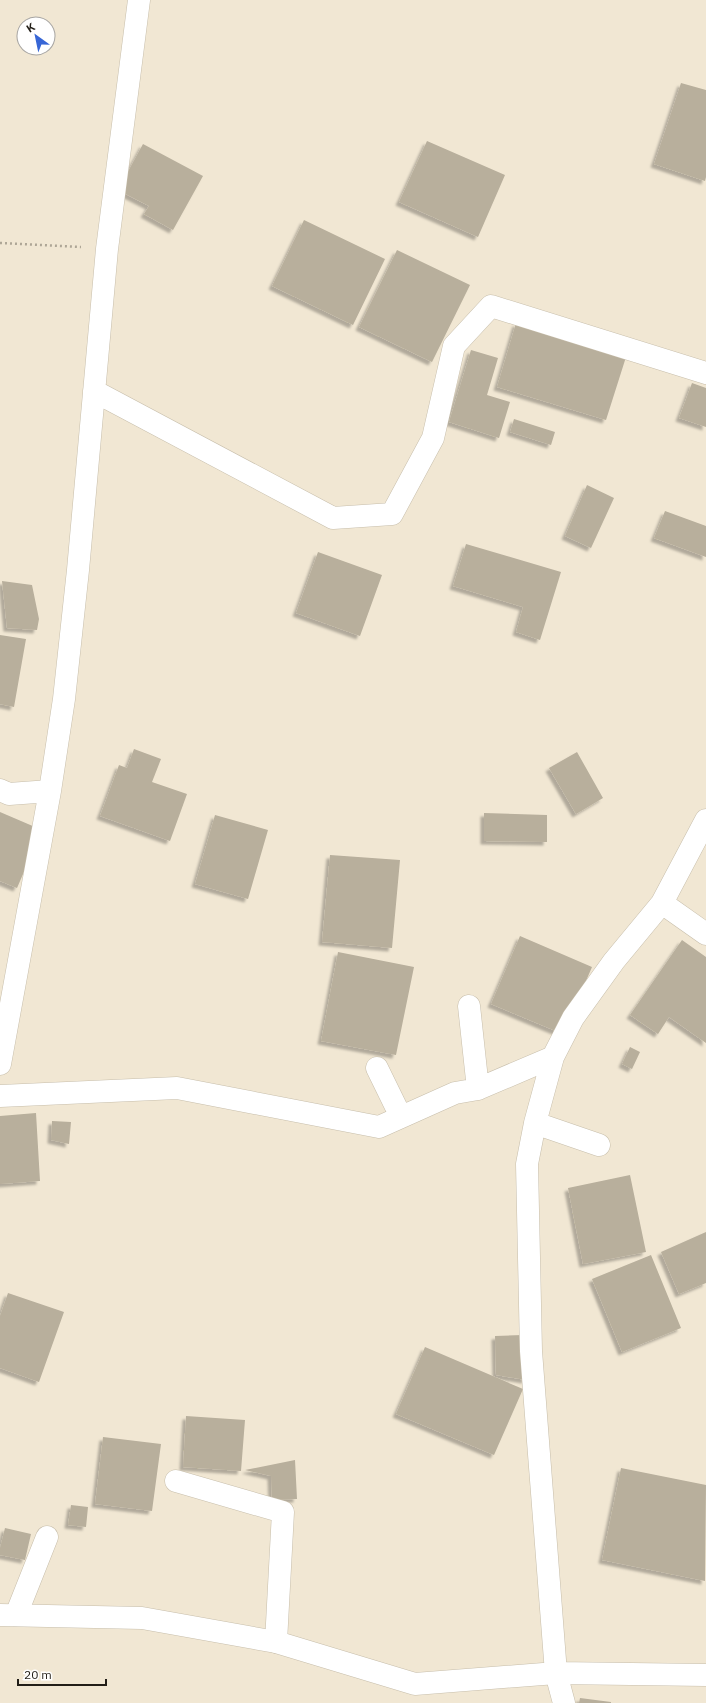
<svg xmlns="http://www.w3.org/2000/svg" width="706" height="1703" font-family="'IBM Plex Sans',sans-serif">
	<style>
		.building { fill: #b8af9c; filter: url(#shadow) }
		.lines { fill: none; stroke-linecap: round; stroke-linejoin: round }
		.minor-casing { stroke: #c7beab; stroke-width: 23 }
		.tertiary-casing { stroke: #c7beab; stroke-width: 23 }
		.path { stroke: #aea696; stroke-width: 2.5; stroke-dasharray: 2 3; stroke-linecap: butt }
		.minor { stroke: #fff; stroke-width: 22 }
		.tertiary { stroke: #fff; stroke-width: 22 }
	</style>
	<defs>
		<filter id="shadow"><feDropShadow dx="-3.5" dy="3.5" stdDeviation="1" flood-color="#0004"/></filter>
	</defs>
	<rect width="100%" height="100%" fill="#f1e7d3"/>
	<!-- building -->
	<path class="building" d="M 681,83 L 706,90 L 706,177 L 705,181 L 654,164 Z
		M 427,141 L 505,175 L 478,237 L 399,202 Z
		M 143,144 L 203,176 L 173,230 L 144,214 L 149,206 L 118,190 Z
		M 304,220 L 385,259 L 353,325 L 272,286 Z
		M 397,250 L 470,285 L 432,362 L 359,327 Z
		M 516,323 L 626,357 L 606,420 L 497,387 Z
		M 471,350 L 498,358 L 487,395 L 510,402 L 499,438 L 449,422 Z
		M 692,383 L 706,388 L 706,427 L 679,418 Z
		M 514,419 L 555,432 L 551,445 L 510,432 Z
		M 587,485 L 614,498 L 591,548 L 565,536 Z
		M 665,511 L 706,526 L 706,557 L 654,538 Z
		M 466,544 L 561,572 L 540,640 L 516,632 L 523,607 L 453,586 Z
		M 318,552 L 382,575 L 360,636 L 296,613 Z
		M 2,581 L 32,585 L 39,619 L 37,630 L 7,628 Z
		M 0,635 L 26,639 L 14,707 L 0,704 Z
		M 134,749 L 161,759 L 152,782 L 187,794 L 170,841 L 100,816 L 119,765 L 127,768 Z
		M 577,752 L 603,798 L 576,814 L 549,768 Z
		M 0,812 L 42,830 L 17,888 L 0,881 Z
		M 484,813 L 547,815 L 547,842 L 484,841 Z
		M 215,815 L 268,830 L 248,899 L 195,884 Z
		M 330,855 L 400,860 L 392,948 L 322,942 Z
		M 520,936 L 592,967 L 563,1034 L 491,1004 Z
		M 682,940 L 706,957 L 706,1043 L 669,1017 L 658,1034 L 630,1015 Z
		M 338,952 L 414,967 L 396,1055 L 321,1041 Z
		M 630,1047 L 640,1052 L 632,1069 L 622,1064 Z
		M 36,1113 L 40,1181 L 0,1184 L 0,1116 Z
		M 52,1121 L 71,1122 L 69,1144 L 51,1140 Z
		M 630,1175 L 646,1252 L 583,1264 L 568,1188 Z
		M 706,1232 L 706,1283 L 679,1294 L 661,1252 Z
		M 651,1255 L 681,1328 L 622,1352 L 592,1279 Z
		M 8,1293 L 64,1312 L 39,1382 L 0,1368 L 0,1316 Z
		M 523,1335 L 526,1380 L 496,1375 L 495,1336 Z
		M 425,1347 L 523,1389 L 494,1455 L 396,1414 Z
		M 186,1416 L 245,1420 L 241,1471 L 183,1467 Z
		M 103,1437 L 161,1444 L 152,1511 L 95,1504 Z
		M 295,1460 L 297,1499 L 272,1500 L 271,1476 L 245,1470 Z
		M 621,1468 L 706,1485 L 705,1581 L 602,1560 Z
		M 71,1505 L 88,1507 L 86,1527 L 68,1525 Z
		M 5,1528 L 31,1534 L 25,1560 L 0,1555 L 0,1548 Z
		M 580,1698 L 611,1702 L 611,1703 L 579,1703 Z"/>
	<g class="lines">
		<defs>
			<path id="minor" d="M 94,391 L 333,518 L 392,514 L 433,438 L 454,346 L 491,306 L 706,373
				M 0,790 L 9,794 L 50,791 L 64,699 L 78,570 L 107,249 L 139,0
				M 662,903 L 706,934
				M 469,1006 L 478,1089
				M 0,1064 L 50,791
				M 377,1068 L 401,1117
				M 0,1096 L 177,1088 L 379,1127 L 455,1093 L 478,1089 L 553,1057
				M 535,1123 L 599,1145
				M 176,1481 L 283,1512 L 276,1642
				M 16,1615 L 47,1537
				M 556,1673 L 706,1675
				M 564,1703 L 556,1673 L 531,1351 L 527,1164 L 535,1123 L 553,1057 L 573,1018 L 614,961 L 662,903 L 706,820"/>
			<path id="tertiary" d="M 0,1615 L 142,1618 L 276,1642 L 415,1684 L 556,1673"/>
		</defs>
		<!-- minor casing -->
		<use href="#minor" class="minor-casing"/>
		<!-- tertiary casing -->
		<use href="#tertiary" class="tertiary-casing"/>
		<!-- path -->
		<path class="path" d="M 0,243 L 81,247"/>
		<!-- minor -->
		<use href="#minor" class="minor"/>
		<!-- tertiary -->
		<use href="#tertiary" class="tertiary"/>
	</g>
	<!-- north arrow -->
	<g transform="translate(36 36) rotate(327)"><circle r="19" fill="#ffffff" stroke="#a7a5a2"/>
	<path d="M0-3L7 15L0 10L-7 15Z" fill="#3766d6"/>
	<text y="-6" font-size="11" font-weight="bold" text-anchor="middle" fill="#221e17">K</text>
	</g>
	<!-- scale -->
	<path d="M18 1679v6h88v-6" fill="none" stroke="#221e17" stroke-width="2"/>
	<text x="24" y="1679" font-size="12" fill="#221e17" stroke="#ffffff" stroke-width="3" paint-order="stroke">20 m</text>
</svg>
